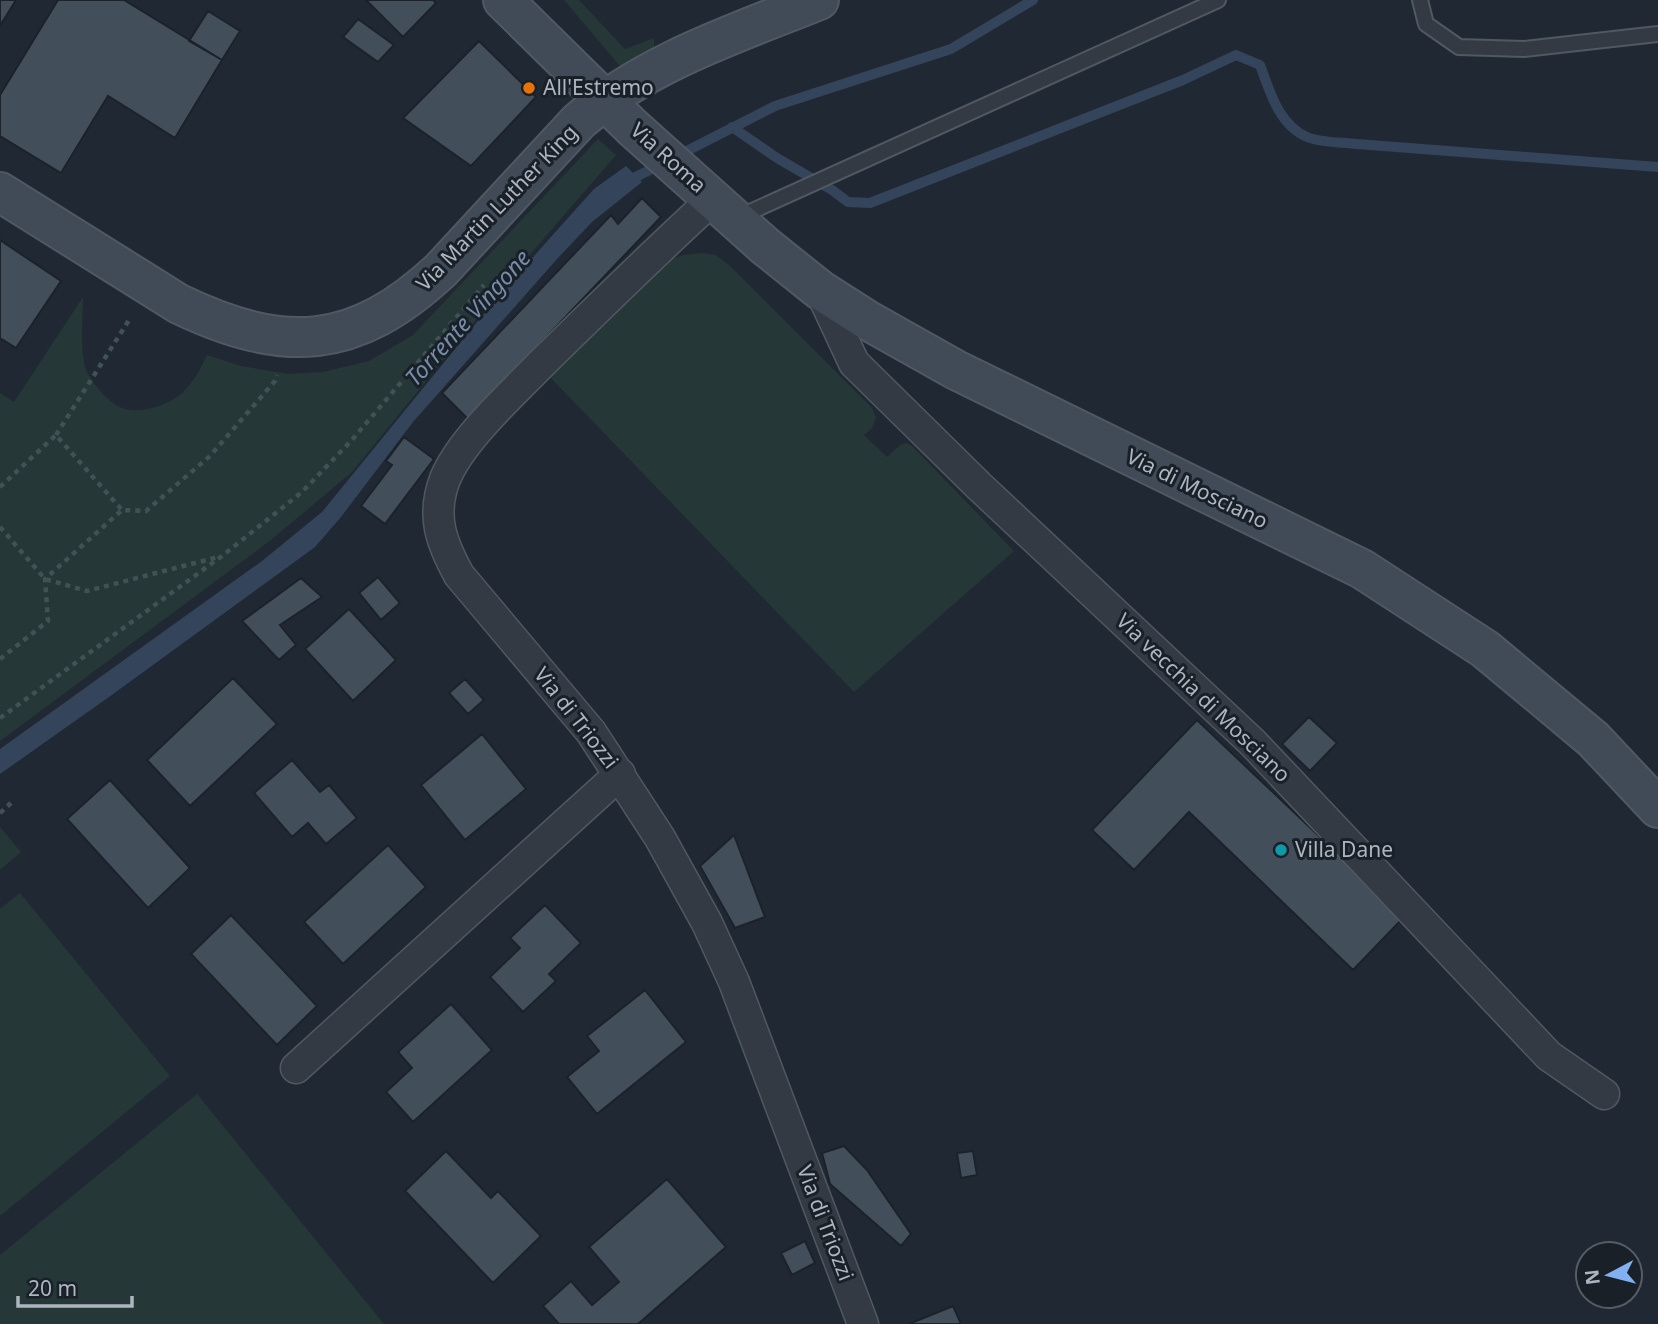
<svg xmlns="http://www.w3.org/2000/svg" width="1658" height="1324" font-family="'Noto Sans',sans-serif">
	<style>
		.green { fill: #253736 }
		.water { fill: #34445a }
		.lines { fill: none; stroke-linecap: round; stroke-linejoin: round }
		.stream { stroke: #34445a; stroke-width: 10 }
		.building { fill: #434e5b; stroke: #1b222a; stroke-width: 2 }
		.lane-casing { stroke: #505862; stroke-width: 18 }
		.street-casing { stroke: #505862; stroke-width: 33 }
		.secondary-casing { stroke: #505862; stroke-width: 42 }
		.path { stroke: #415254; stroke-width: 4.5; stroke-dasharray: 5 5; stroke-linecap: butt }
		.lane { stroke: #333a44; stroke-width: 14 }
		.street { stroke: #333a44; stroke-width: 30 }
		.secondary { stroke: #414a57; stroke-width: 38 }
		.food-dot { fill: #e8710a; stroke: #192028; stroke-width: 2.5 }
		.culture-dot { fill: #0f9aa8; stroke: #192028; stroke-width: 2.5 }
		.labels { text-anchor: middle; stroke-width: 6; stroke-linejoin: round; paint-order: stroke }
		.poi-label { font-size: 21px; fill: #adb5c1; stroke: #192028; text-anchor: start }
		.street-label { font-size: 21px; fill: #adb5c1; stroke: #192028 }
		.water-label { font-size: 23px; font-style: italic; fill: #768da9; stroke: #192028 }
	</style>
	<rect width="100%" height="100%" fill="#202933"/>
	<!-- green -->
	<path class="green" d="M 564,0 L 579,0 L 625,49 L 654,38 C 656,63 639,67 619,65 Z
		M 598,139 L 616,155 L 515,272 L 352,472 L 271,540 L 0,741 L 0,393 L 14,402 L 83,297 C 83,317 79,354 87,372 C 94,385 110,405 125,409 C 142,414 172,404 184,391 C 194,381 201,368 207,355 L 241,366 L 288,374 L 323,372 L 369,361 L 413,335 Z
		M 703,253 L 716,255 L 730,266 L 872,408 L 876,418 L 872,428 L 864,435 L 887,457 L 900,445 L 907,443 L 912,446 L 1014,551 L 854,692 L 549,376 L 666,261 L 683,255 Z
		M 0,827 L 21,852 L 0,870 Z
		M 20,893 L 170,1076 L 0,1216 L 0,909 Z
		M 197,1094 L 384,1324 L 0,1324 L 0,1255 Z"/>
	<!-- water -->
	<path class="water" d="M 626,166 L 642,182 L 592,222 L 557,259 L 413,422 L 341,517 L 315,547 L 109,697 L 0,774 L 0,749 L 262,561 L 322,512 L 495,300 L 550,238 L 594,189 Z"/>
	<g class="lines">
		<!-- stream -->
		<path class="stream" d="M 732,127 L 777,158 L 832,190 L 848,202 L 870,203 L 1183,80 L 1236,55 L 1260,65 C 1270,92 1279,125 1307,137 C 1321,143 1342,142 1357,144 L 1658,167
			M 624,183 L 775,106 L 951,49 L 1033,0"/>
	</g>
	<!-- building -->
	<path class="building" d="M 0,0 L 16,0 L 0,26 Z
		M 58,0 L 124,0 L 222,60 L 175,138 L 108,96 L 61,173 L 0,136 L 0,95 Z
		M 366,0 L 433,0 L 436,3 L 403,37 Z
		M 208,11 L 240,31 L 222,60 L 189,41 Z
		M 358,19 L 394,45 L 378,62 L 343,37 Z
		M 479,41 L 536,97 L 471,166 L 403,118 Z
		M 642,198 L 661,217 L 468,419 L 442,393 L 611,215 L 618,224 Z
		M 0,240 L 61,281 L 16,348 L 0,338 Z
		M 404,437 L 434,459 L 385,524 L 361,506 L 392,465 L 386,461 Z
		M 378,577 L 400,603 L 381,620 L 359,593 Z
		M 301,578 L 322,597 L 280,625 L 296,645 L 279,660 L 242,621 Z
		M 349,609 L 396,660 L 353,701 L 305,649 Z
		M 233,678 L 277,724 L 190,806 L 147,760 Z
		M 465,679 L 484,700 L 468,714 L 449,693 Z
		M 1309,717 L 1337,743 L 1310,771 L 1282,744 Z
		M 1197,720 L 1404,917 L 1353,970 L 1189,812 L 1134,870 L 1092,830 Z
		M 482,734 L 526,789 L 465,840 L 421,785 Z
		M 292,760 L 320,792 L 329,785 L 357,818 L 326,844 L 308,823 L 292,837 L 254,793 Z
		M 110,780 L 190,868 L 148,908 L 67,819 Z
		M 734,835 L 765,917 L 735,928 L 700,866 Z
		M 388,845 L 426,887 L 343,964 L 304,922 Z
		M 545,905 L 581,943 L 549,974 L 556,981 L 523,1012 L 490,977 L 520,948 L 510,938 Z
		M 231,915 L 317,1006 L 277,1045 L 191,954 Z
		M 645,990 L 686,1042 L 597,1114 L 567,1077 L 599,1051 L 587,1036 Z
		M 451,1004 L 492,1050 L 413,1122 L 386,1092 L 412,1068 L 398,1052 Z
		M 844,1146 L 867,1170 L 911,1234 L 901,1246 L 830,1184 L 822,1153 Z
		M 446,1151 L 491,1198 L 498,1191 L 541,1236 L 493,1283 L 405,1191 Z
		M 973,1151 L 977,1175 L 961,1178 L 957,1153 Z
		M 667,1179 L 726,1247 L 638,1324 L 559,1324 L 543,1306 L 571,1281 L 592,1305 L 619,1282 L 589,1247 Z
		M 805,1241 L 815,1263 L 792,1275 L 781,1253 Z
		M 953,1306 L 961,1324 L 909,1324 Z"/>
	<g class="lines">
		<defs>
			<path id="lane" d="M 1420,0 L 1426,24 L 1459,47 L 1524,49 L 1658,34
				M 737,218 L 1218,0"/>
			<path id="street" d="M 713,199 C 654,253 597,309 540,365 C 510,396 461,440 445,479 C 431,516 441,542 459,575 L 591,732 L 660,838 L 707,923 L 734,982 L 863,1324
				M 820,290 L 854,363 L 979,486 L 1253,743 L 1549,1056 L 1604,1094
				M 296,1068 L 620,774"/>
			<path id="secondary" d="M 503,0 L 632,127 L 765,246 L 820,290 L 867,320 L 956,370 L 1362,569 L 1485,649 L 1593,739 L 1658,808
				M 0,192 L 179,304 C 284,354 354,351 441,270 L 579,121 C 647,62 737,33 819,0"/>
		</defs>
		<!-- lane casing -->
		<use href="#lane" class="lane-casing"/>
		<!-- street casing -->
		<use href="#street" class="street-casing"/>
		<!-- secondary casing -->
		<use href="#secondary" class="secondary-casing"/>
		<!-- path -->
		<path class="path" d="M 56,435 L 131,317
			M 0,487 L 56,435 L 122,510
			M 0,527 L 45,579 L 87,591 L 218,557
			M 0,659 L 48,621 L 45,579 L 122,510 L 146,511 L 210,456 L 275,381 L 277,375
			M 0,718 L 222,556 L 302,492 L 351,441 L 484,285
			M 0,813 L 11,803"/>
		<!-- lane -->
		<use href="#lane" class="lane"/>
		<!-- street -->
		<use href="#street" class="street"/>
		<!-- secondary -->
		<use href="#secondary" class="secondary"/>
	</g>
	<!-- markers -->
	<circle class="food-dot" cx="529" cy="88" r="7"/>
	<circle class="culture-dot" cx="1281" cy="850" r="7"/>
	<g class="labels">
		<!-- poi labels -->
		<g class="poi-label">
			<text x="543" y="95">All'Estremo</text>
			<text x="1295" y="857">Villa Dane</text>
		</g>
		<!-- street labels -->
		<g class="street-label">
			<text transform="translate(668 158) rotate(42)" y="7">Via Roma</text>
			<text transform="translate(497 208) rotate(-46)" y="7">Via Martin Luther King</text>
			<text transform="translate(1197 489) rotate(26)" y="7">Via di Mosciano</text>
			<text transform="translate(1203 698) rotate(44)" y="7">Via vecchia di Mosciano</text>
			<text transform="translate(576 718) rotate(52)" y="7">Via di Triozzi</text>
			<text transform="translate(825 1223) rotate(69)" y="7">Via di Triozzi</text>
		</g>
		<!-- water labels -->
		<g class="water-label">
			<text transform="translate(468 318) rotate(-48)" y="8">Torrente Vingone</text>
		</g>
	</g>
	<!-- north arrow -->
	<g transform="translate(1609 1275) rotate(263)"><circle r="33" fill="#192028" stroke="#545c65" stroke-width="2"/>
	<path d="M0-5L12 26L0 18L-12 26Z" fill="#83b0f0"/>
	<text y="-10" font-size="19" font-weight="bold" text-anchor="middle" fill="#adb5c1">N</text>
	</g>
	<!-- scale -->
	<path d="M18 1296v10h114v-10" fill="none" stroke="#adb5c1" stroke-width="3.5"/>
	<text x="28" y="1296" font-size="21" fill="#adb5c1" stroke="#192028" stroke-width="5" paint-order="stroke">20 m</text>
</svg>
